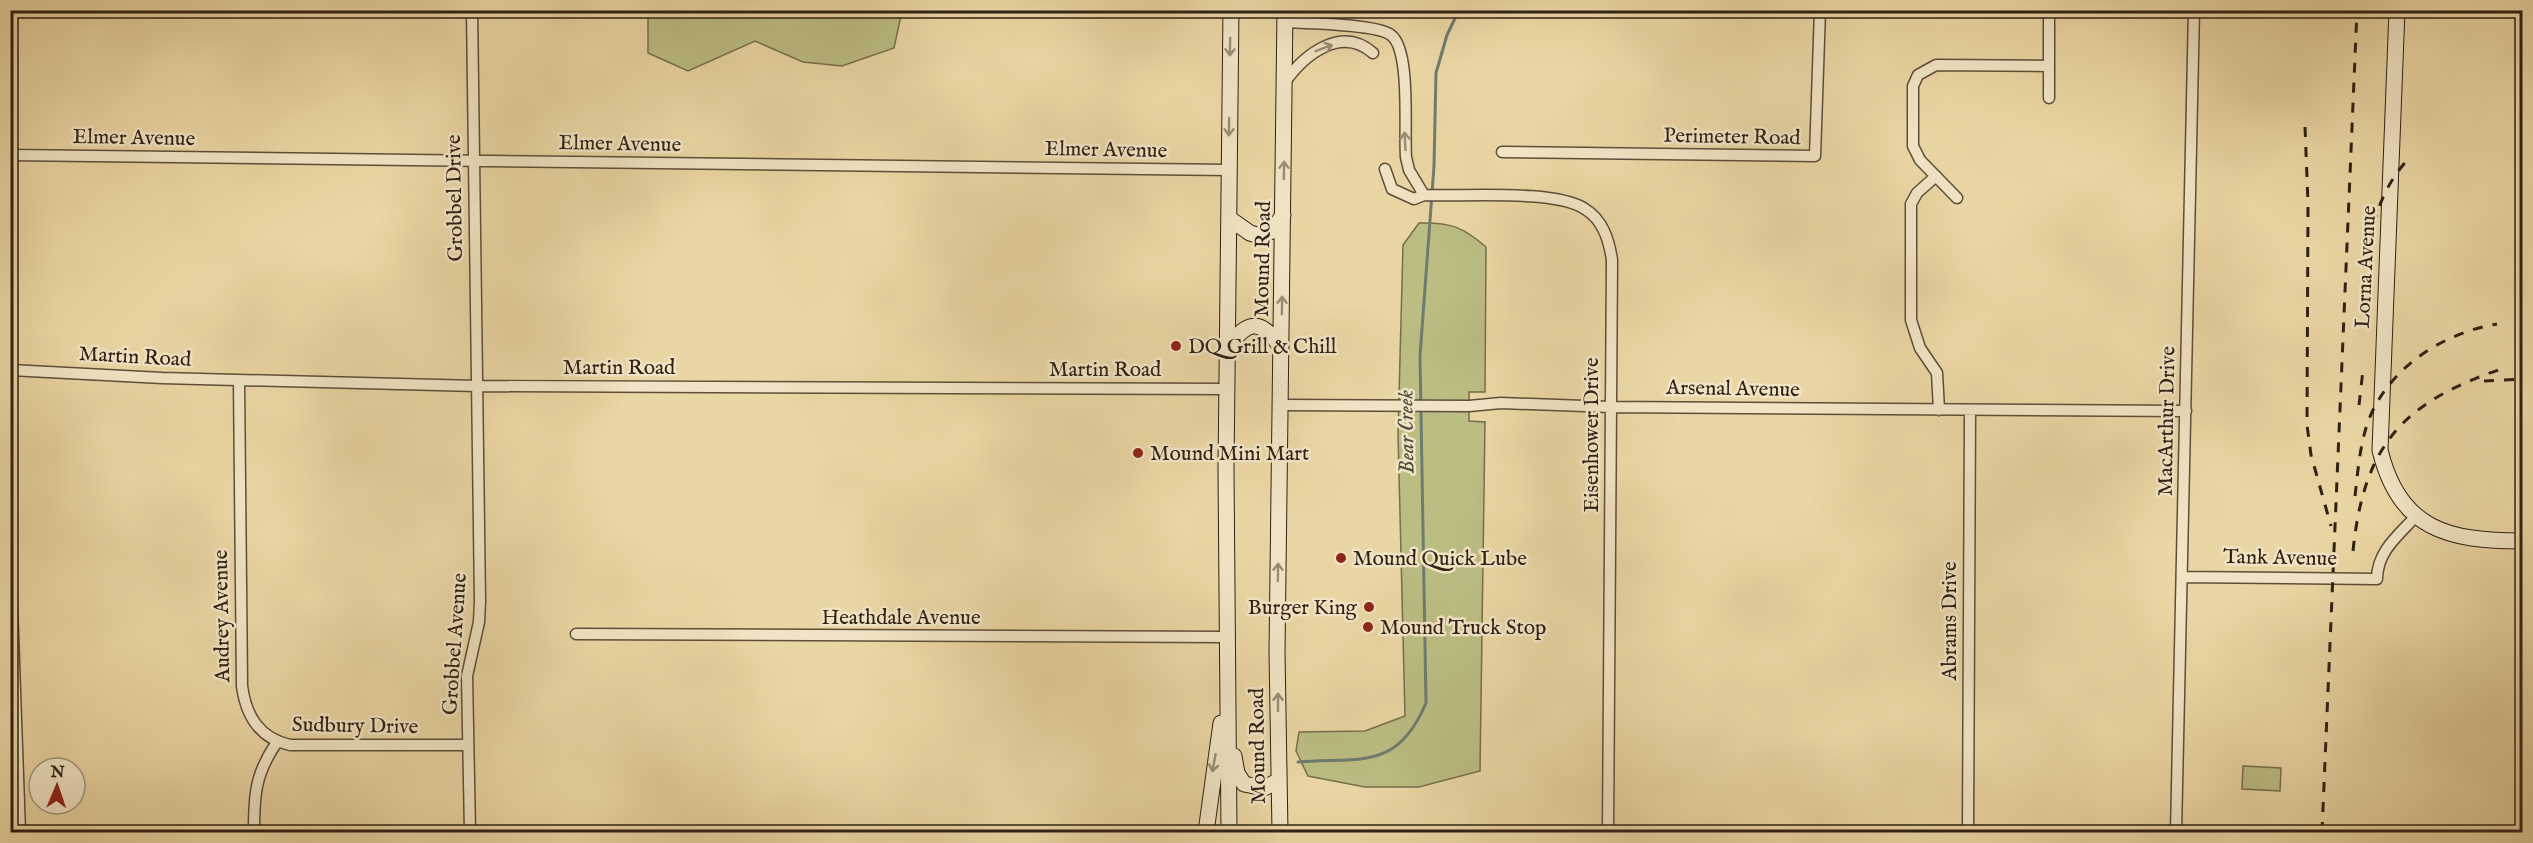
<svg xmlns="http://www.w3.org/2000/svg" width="2533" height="843" font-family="'IM FELL English',serif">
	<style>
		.green { fill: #bbbd83; stroke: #766e4c; stroke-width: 1.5 }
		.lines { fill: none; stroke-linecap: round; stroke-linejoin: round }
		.stream { stroke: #6e7c6f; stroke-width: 3 }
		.street-casing { stroke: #5e4e39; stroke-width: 13 }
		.secondary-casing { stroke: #302015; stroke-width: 17 }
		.street { stroke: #f1e4c4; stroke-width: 10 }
		.secondary { stroke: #f1e4c4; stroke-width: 15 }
		.rail { stroke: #302015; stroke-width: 3; stroke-dasharray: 10 10; stroke-linecap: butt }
		.oneway { stroke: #9a8c75 }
		.poi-dot { fill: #8f2418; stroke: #f1e4c4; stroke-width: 2 }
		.labels { text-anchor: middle; stroke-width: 5; stroke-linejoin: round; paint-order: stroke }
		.street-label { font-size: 21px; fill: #302015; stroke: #f1e4c4 }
		.poi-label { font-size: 21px; fill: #302015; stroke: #f1e4c4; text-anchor: start }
		.water-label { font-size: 22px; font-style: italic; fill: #4f4e42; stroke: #f1e4c4 }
	</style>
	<rect width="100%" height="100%" fill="#ead6a4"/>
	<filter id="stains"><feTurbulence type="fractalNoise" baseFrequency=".00333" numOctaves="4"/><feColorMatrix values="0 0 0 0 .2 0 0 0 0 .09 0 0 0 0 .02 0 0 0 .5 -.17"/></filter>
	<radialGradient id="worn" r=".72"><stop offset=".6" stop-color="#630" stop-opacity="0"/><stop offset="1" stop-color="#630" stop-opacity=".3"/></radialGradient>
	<!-- green -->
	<path class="green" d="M 648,11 L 648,10 L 902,11 L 894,48 L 842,66 L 803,62 L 755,41 L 688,71 L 648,53 Z
		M 1419,223 C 1450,222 1463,227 1486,247 L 1485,392 L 1469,392 L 1469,421 L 1485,422 L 1480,771 L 1419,787 L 1365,787 L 1308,776 L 1296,751 L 1299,732 L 1365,731 L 1405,716 L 1398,433 L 1403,245 Z
		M 2243,766 L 2281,768 L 2280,791 L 2242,789 Z"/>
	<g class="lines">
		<!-- stream -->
		<path class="stream" d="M 1298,762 C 1362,757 1397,771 1426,703 L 1420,356 L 1434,166 L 1436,73 L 1447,35 L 1459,10"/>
		<defs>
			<path id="street" d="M 1285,22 C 1305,23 1377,24 1391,35 C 1411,50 1404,130 1406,157 L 1409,170 L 1424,195
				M 1285,82 C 1304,55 1341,25 1373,53
				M 2049,98 L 2049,10
				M 1502,152 L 1815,156 L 1820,10
				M 10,155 L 1229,170
				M 1385,169 L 1392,189 L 1414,199 L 1424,195 C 1463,197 1555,189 1585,209 C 1603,220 1609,240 1612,260 L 1608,832
				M 1936,176 L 1917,193 L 1911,204 L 1911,320 L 1920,348 L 1937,373 L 1939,410
				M 1957,198 L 1920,160 L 1913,146 L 1913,86 L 1918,75 L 1936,65 L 2049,66
				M 10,370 L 162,378 L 477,386 L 1228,389
				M 239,381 L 242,686 C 246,716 259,738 290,745 L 468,745
				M 1280,405 L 1469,406 L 1501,403 L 1611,407 L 2186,411
				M 10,549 L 20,832
				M 2182,577 L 2377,579 C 2377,551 2399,535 2416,516
				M 576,634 L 1226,637
				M 254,832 C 254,795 255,774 277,742
				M 470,832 L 467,676 L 479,622 L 480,601 L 472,10
				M 1968,832 L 1970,410
				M 2176,832 L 2194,10"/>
			<path id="secondary" d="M 2397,10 L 2380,450 C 2399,530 2449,541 2522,541
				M 1230,219 L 1250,233 L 1260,236 L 1272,231 L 1283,215
				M 1228,348 C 1248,319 1260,319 1281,347
				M 1234,756 L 1237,773 L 1244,784 L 1264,788 L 1278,781
				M 1206,832 L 1221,723
				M 1229,832 L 1226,469 L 1231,10
				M 1280,832 L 1277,652 L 1285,10"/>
		</defs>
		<!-- street casing -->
		<use href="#street" class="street-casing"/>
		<!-- secondary casing -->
		<use href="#secondary" class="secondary-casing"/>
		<!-- street -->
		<use href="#street" class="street"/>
		<!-- secondary -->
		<use href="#secondary" class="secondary"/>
		<!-- rail -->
		<path class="rail" d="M 2305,127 L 2308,203 L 2307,425 L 2311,455 L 2331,526
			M 2364,284 C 2368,237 2376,194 2409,158
			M 2484,381 L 2522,379
			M 2359,405 L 2363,370
			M 2355,496 C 2358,470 2360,443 2369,419 C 2390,367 2443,333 2497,324
			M 2353,551 C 2364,444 2403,402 2504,368
			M 2322,832 L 2357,10"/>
	</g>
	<!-- one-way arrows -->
	<defs><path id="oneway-shaft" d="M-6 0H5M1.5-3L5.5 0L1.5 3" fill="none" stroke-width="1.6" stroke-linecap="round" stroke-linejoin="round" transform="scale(1.5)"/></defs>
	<g class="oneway">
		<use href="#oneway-shaft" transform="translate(1230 47) rotate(91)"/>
		<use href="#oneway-shaft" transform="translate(1324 48) rotate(-20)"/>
		<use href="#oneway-shaft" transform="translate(1229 127) rotate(91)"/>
		<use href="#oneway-shaft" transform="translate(1405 141) rotate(-93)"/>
		<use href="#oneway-shaft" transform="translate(1284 170) rotate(-89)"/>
		<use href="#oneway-shaft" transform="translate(1282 305) rotate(-89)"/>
		<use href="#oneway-shaft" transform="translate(1278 572) rotate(-89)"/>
		<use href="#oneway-shaft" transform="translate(1278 702) rotate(-90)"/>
		<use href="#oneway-shaft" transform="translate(1214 763) rotate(100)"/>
	</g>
	<!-- markers -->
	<g class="poi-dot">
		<circle cx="1176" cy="346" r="6"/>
		<circle cx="1138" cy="453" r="6"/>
		<circle cx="1341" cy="558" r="6"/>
		<circle cx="1369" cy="607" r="6"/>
		<circle cx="1368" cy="627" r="6"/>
	</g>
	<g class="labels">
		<!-- street labels -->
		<g class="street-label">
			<text transform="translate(1732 136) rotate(1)" y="7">Perimeter Road</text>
			<text transform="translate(134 137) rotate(1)" y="7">Elmer Avenue</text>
			<text transform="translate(620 143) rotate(1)" y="7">Elmer Avenue</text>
			<text transform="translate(1106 149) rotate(1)" y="7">Elmer Avenue</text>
			<text transform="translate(454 198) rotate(-91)" y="7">Grobbel Drive</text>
			<text transform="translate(1262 259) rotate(-89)" y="7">Mound Road</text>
			<text transform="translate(2365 267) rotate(-87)" y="7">Lorna Avenue</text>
			<text transform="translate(135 356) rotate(3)" y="7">Martin Road</text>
			<text x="619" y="374">Martin Road</text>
			<text x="1105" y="376">Martin Road</text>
			<text transform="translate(1733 388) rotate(1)" y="7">Arsenal Avenue</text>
			<text transform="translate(2166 421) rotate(-89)" y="7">MacArthur Drive</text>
			<text transform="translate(1591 435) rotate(-90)" y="7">Eisenhower Drive</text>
			<text transform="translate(2280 557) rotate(1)" y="7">Tank Avenue</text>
			<text transform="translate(221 616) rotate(-91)" y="7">Audrey Avenue</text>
			<text x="901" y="624">Heathdale Avenue</text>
			<text transform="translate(1949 621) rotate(-90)" y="7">Abrams Drive</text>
			<text transform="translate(454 644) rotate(-86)" y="7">Grobbel Avenue</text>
			<text transform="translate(355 725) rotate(1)" y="7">Sudbury Drive</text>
			<text transform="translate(1257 746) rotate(-91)" y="7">Mound Road</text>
		</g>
		<!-- poi labels -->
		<g class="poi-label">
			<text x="1188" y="353">DQ Grill &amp; Chill</text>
			<text x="1150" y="460">Mound Mini Mart</text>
			<text x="1353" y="565">Mound Quick Lube</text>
			<text x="1357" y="614" text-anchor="end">Burger King</text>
			<text x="1380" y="634">Mound Truck Stop</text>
		</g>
		<!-- water labels -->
		<g class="water-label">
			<text transform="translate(1405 432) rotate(-91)" y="8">Bear Creek</text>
		</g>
	</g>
	<!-- margin -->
	<rect width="2533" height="843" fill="none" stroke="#ead6a4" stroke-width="36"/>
	<rect x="12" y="12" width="2509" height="819" fill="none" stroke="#302015" stroke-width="3"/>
	<rect x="18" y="18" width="2497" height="807" fill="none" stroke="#302015" stroke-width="1.5"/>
	<!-- north arrow -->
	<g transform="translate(57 786) rotate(2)"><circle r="28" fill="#f1e4c4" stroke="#a4967e" stroke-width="1.5"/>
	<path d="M0-4.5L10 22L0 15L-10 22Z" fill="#8f2418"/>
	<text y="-9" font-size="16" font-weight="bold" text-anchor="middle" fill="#302015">N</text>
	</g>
	<rect width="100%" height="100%" filter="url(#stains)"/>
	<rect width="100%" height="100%" fill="url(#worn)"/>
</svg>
